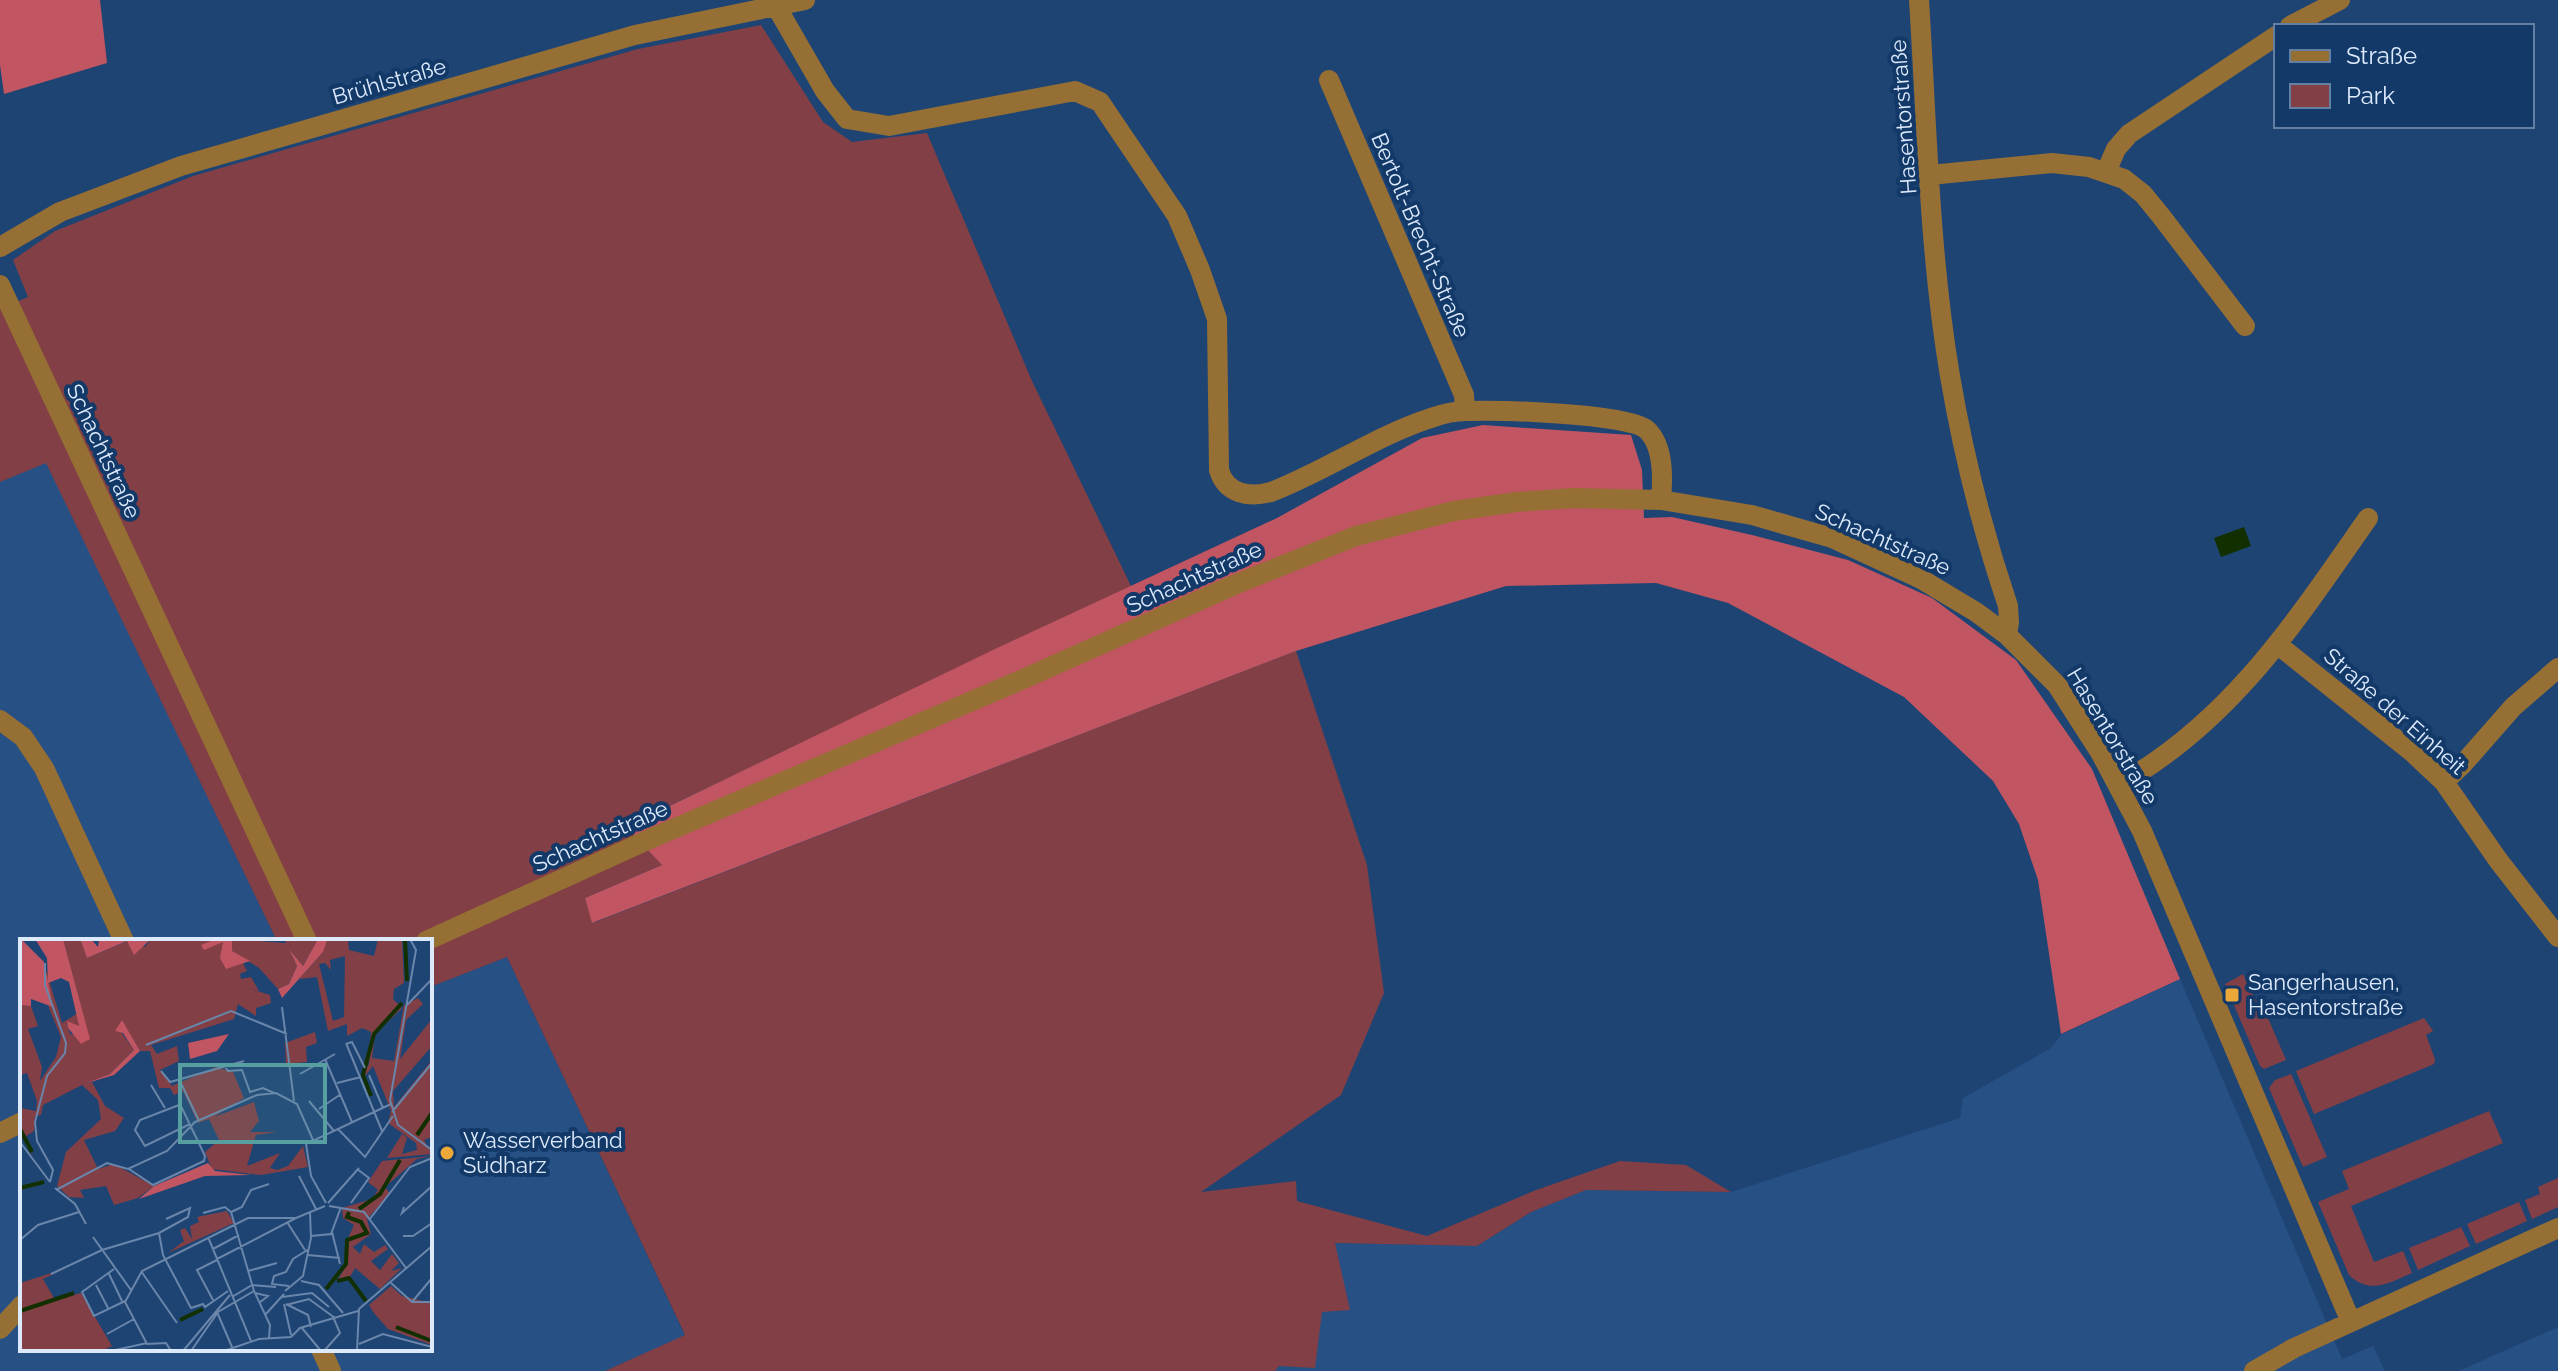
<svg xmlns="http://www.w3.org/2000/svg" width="2558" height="1371" font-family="Raleway,sans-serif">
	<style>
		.built { fill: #275085 }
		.green { fill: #823f45 }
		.forest { fill: #c15561 }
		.water { fill: #122f00 }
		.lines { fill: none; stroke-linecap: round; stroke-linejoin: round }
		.minor { stroke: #966f35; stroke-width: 20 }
		.poi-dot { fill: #eca93a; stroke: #123968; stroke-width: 3 }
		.labels { text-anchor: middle; stroke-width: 8; stroke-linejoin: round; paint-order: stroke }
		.street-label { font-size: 22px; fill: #ddeafc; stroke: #123968 }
		.poi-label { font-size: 22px; fill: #ddeafc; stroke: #123968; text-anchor: start }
		.inset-river { fill: none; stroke: #122f00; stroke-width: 4 }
		.inset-road { fill: none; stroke: #6a86aa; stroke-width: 2 }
		.view { fill: #579fa0; fill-opacity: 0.15; stroke: #579fa0; stroke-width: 4 }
		.inset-edge { fill: none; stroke: #ddeafc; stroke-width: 4 }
	</style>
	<rect width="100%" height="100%" fill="#1e4474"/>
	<!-- built -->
	<path class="built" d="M 46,462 L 277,941 L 22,941 L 22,1349 L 430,1349 L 430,987 L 507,957 L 685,1336 L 605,1371 L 0,1371 L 0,482 Z
		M 2180,979 L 2342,1359 L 2373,1346 L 2385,1371 L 1275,1371 L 1322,1311 L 1335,1243 L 1477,1246 L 1531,1212 L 1586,1190 L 1731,1192 L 1960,1118 L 1963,1098 L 2051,1048 L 2061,1035 Z
		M 2558,1327 L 2558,1371 L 2459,1371 Z"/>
	<!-- green -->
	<path class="green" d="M 761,25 L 823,122 L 852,142 L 927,133 L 1032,381 L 1131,586 L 627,826 L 662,865 L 585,898 L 593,923 L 1296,651 L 1367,865 L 1384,993 L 1341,1095 L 1201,1192 L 1296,1181 L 1297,1201 L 1427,1236 L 1536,1190 L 1620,1161 L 1686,1165 L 1731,1192 L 1586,1190 L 1531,1212 L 1477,1246 L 1335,1243 L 1350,1310 L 1322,1312 L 1315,1368 L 1279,1366 L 1275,1371 L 605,1371 L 685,1335 L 507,957 L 430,987 L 430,941 L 277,941 L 46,463 L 0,482 L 0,309 L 28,297 L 13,260 L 55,231 L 193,176 L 638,49 Z
		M 2243,974 L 2257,1002 L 2262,1004 L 2286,1060 L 2264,1069 L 2260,1066 L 2225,984 Z
		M 2424,1018 L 2433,1031 L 2426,1035 L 2435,1059 L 2434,1064 L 2314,1114 L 2296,1071 Z
		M 2291,1074 L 2327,1157 L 2303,1167 L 2269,1088 L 2275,1080 Z
		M 2489,1111 L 2503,1143 L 2351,1206 L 2374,1262 L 2403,1251 L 2412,1273 C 2389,1283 2370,1295 2349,1275 L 2318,1202 L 2349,1189 L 2342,1171 Z
		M 2558,1178 L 2558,1207 L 2532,1219 L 2525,1200 L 2540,1194 L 2538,1187 Z
		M 2519,1202 L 2527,1221 L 2476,1244 L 2467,1224 Z
		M 2461,1227 L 2470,1246 L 2418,1270 L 2409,1248 Z"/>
	<!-- forest -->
	<path class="forest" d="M 0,0 L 100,0 L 107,63 L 4,94 L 0,65 Z
		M 1483,425 L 1631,435 L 1642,470 L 1644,518 L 1672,517 L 1752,535 L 1848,560 L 1932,598 L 2016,660 L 2092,769 L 2180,979 L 2061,1034 L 2038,880 L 2019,824 L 1993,781 L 1904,697 L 1728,603 L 1656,583 L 1506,586 L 1296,651 L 592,923 L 585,898 L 662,865 L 626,827 L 995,649 L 1277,518 L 1422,438 Z"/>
	<!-- water -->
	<path class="water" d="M 2244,527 L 2251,546 L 2221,557 L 2214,538 Z"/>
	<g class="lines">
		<!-- minor -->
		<path class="minor" d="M 1919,0 C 1927,125 1929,252 1950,376 C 1963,453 1983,532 2008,606 L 2009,622 L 2007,635
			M 776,6 L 825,91 L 847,119 L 889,126 L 1075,91 L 1100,102 L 1177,216 L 1200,270 L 1217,319 L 1219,470 C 1226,494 1249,498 1271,492 C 1326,471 1375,436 1431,418 C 1442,414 1455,411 1467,411 C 1496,410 1629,413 1647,430 C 1664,446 1663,478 1661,500
			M 2290,26 L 2340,0
			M 1329,80 L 1464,395 L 1465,411
			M 2106,172 L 2116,149 L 2129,134 L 2276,36
			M 1930,175 L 2052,163 L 2089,167 L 2124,179 L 2143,194 L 2161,216 L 2245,326
			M 0,247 L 60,212 L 181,166 L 635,35 L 805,0
			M 0,285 L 307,941
			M 2277,644 L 2412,752 L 2444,782 L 2498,860 L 2558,937
			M 0,720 L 23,737 L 44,768 L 124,941
			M 2444,782 L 2463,764 L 2513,707 L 2558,668
			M 2118,785 C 2231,722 2296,621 2368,518
			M 426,941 L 652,838 L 1021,680 L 1234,585 L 1356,536 L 1454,511 L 1516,502 L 1574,498 L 1661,500 L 1752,515 L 1832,538 L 1921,579 L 1976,612 L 2007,635 L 2057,685 L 2100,752 L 2142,831 L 2351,1322
			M 0,1133 L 22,1122
			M 0,1329 L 22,1305
			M 321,1349 L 331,1371
			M 2254,1371 L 2294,1348 L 2558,1228"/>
	</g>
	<!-- markers -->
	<g class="poi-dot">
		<rect x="2224" y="987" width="16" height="16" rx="4"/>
		<circle cx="447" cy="1153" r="8"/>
	</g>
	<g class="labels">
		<!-- street labels -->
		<g class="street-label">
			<text transform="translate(389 81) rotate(-16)" y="8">Brühlstraße</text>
			<text transform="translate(1903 117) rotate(-94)" y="8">Hasentorstraße</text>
			<text transform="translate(1421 235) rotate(67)" y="8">Bertolt-Brecht-Straße</text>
			<text transform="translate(104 451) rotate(65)" y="8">Schachtstraße</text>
			<text transform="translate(1883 539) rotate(24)" y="8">Schachtstraße</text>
			<text transform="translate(1194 577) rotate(-24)" y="8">Schachtstraße</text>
			<text transform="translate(2395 711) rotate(41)" y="8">Straße der Einheit</text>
			<text transform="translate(2113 736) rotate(59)" y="8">Hasentorstraße</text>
			<text transform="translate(600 836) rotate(-24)" y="8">Schachtstraße</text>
		</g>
		<!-- poi labels -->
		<g class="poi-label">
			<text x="2248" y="990">Sangerhausen,<tspan x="2248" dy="25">Hasentorstraße</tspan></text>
			<text x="463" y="1148">Wasserverband<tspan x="463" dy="25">Südharz</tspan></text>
		</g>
	</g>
	<!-- overview -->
	<g transform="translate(20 939)">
		<rect width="412" height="412" fill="#1e4474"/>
		<path d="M 43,0 L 60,0 L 67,19 L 108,2 L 125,8 L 131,0 L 196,0 L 182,6 L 203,2 L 212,28 L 223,24 L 227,32 L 220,35 L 221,40 L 231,38 L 239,52 L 231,50 L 250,56 L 251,64 L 236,69 L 236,77 L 218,65 L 214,80 L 131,106 L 137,115 L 157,107 L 159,122 L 140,131 L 152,147 L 196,128 L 213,133 L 224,159 L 194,178 L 234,163 L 239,182 L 230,193 L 258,193 L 236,196 L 227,227 L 260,214 L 250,229 L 257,231 L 268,227 L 283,207 L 288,228 L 241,236 L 192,230 L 185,213 L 199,201 L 189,180 L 178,184 L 163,152 L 154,156 L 150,149 L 139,149 L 130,112 L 120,112 L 102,82 L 99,90 L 114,111 L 90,135 L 65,145 L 72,143 L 85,167 L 104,179 L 95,192 L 64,201 L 78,230 L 94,225 L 134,247 L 118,259 L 94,266 L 86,247 L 60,251 L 64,259 L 49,258 L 37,247 L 46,213 L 81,180 L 78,161 L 62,146 L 23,166 L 21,176 L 15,177 L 14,192 L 6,197 L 13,217 L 0,192 L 0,169 L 16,172 L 17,162 L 7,134 L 0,136 L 0,61 L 11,67 L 18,87 L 8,90 L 22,128 L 20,142 L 36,118 L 41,98 L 29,69 L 23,21 L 42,84 L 58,74 L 59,88 L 47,83 L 48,89 L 50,95 L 69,99 ZM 212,0 L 266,4 L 265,0 L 298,0 L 283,27 L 269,10 L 277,27 L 269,45 L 258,50 L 239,29 L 212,12 ZM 303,0 L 328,0 L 329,11 L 354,17 L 358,0 L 382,0 L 384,44 L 374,50 L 373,60 L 382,69 L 355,95 L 352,119 L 374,122 L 384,66 L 398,59 L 403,65 L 386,81 L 380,120 L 412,80 L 412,107 L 373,152 L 374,168 L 412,121 L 412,198 L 404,201 L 412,215 L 367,219 L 382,195 L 387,199 L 382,215 L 397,211 L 396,204 L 368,184 L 371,172 L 353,127 L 345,137 L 343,132 L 349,125 L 351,93 L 342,89 L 327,97 L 327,85 L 308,92 L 297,38 L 279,40 L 303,13 ZM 325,17 L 324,78 L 313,82 L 299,25 L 305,24 L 311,31 L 310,21 ZM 295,93 L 297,104 L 286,108 L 287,123 L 266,125 L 265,104 ZM 412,217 L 397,220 L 365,248 L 370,255 L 347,280 L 351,295 L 333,308 L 340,315 L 344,305 L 354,313 L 365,306 L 368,310 L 351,322 L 360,331 L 372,315 L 379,324 L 371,332 L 382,329 L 360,350 L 335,329 L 330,338 L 317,342 L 328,324 L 325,306 L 334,286 L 323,279 L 322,269 L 352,260 L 358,251 L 348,243 L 362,222 ZM 207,272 L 214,284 L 148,314 L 164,302 L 160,291 L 165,289 L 172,300 L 170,287 L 179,283 L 177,278 ZM 44,330 L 23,340 L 35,361 L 61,354 L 92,407 L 81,412 L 0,412 L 0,344 ZM 371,347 L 382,357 L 412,364 L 412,406 L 368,390 L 354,374 L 349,366 Z" fill="#823f45" fill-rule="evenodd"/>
		<path d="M 1,0 L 24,23 L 33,68 L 11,60 L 11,67 L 2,66 ZM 15,0 L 43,0 L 70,100 L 61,105 L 48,89 L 47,82 L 59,87 L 49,43 L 41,39 L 28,44 L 27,19 ZM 60,0 L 71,0 L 78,8 L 79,0 L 131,0 L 114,16 L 107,2 L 67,19 ZM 196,0 L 212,0 L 212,12 L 230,22 L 206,30 L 200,19 L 203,3 L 184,11 L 181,6 ZM 298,0 L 307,1 L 303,13 L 262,59 L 258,50 L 269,45 L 277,27 L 269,10 L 283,27 ZM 102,81 L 120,112 L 94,136 L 64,145 L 90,135 L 114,111 L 103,94 L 95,92 ZM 209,95 L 197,112 L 170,120 L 168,104 ZM 188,224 L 195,232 L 231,236 L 185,237 L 119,260 L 134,247 Z" fill="#c15561"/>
		<path class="inset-river" d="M 385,0 L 387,42M 351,157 L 343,136 L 354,95 L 382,64M 0,190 L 12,213M 397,196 L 412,174M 0,249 L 24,243M 339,270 L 360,255 L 380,221M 317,342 L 329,339 L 346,362M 306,350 L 326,325 L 327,301 L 347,294 L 341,283 L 327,278 L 329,273M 0,372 L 54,354M 160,381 L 183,370M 376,388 L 412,402"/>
		<path class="inset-road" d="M 390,0 L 396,11 L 370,161 L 378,186 L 412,211M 25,24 L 25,46 L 46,104 L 45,114 L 27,137 L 15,183 L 17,202 L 33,231 L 30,243M 387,66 L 412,40M 262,68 L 274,162M 326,104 L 362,192M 326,105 L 332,103 L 345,129M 126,106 L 211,72 L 267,95M 305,120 L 332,183M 204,126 L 208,132 L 222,131 L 230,153 L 243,149 L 254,154M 141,132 L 150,143 L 224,122M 280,135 L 315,115M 349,136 L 363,169M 159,140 L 179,182M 317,144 L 341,138M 131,146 L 145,169M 289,162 L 314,192M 299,170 L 321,155M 372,173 L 412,124M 173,184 L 237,156 L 256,154 L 277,165 L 293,201M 318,190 L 345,218 L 373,177M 0,203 L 30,243M 109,230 L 133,246 L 184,222 L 185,217 L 162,169 L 159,166 L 120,181 L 115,191 L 125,207 L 170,185M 279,237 L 296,270M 35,249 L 55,265 L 66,285M 36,251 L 87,224 L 108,230 L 147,212 L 175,183M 306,264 L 291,237 L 286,205 L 371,165M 308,264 L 339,229M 331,264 L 349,239 L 337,230M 309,267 L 344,273 L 386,329M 384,268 L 382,274 L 412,247M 211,273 L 222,268 L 231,251 L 249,245M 183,274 L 205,268 L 211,273 L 234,352 L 250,386 L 249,399M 349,281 L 390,228 L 412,219M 267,283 L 285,311M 312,293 L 320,325M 139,294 L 143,316 L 171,369 L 183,365 L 185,368 L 208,352M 291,297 L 311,295 L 321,268M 383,297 L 393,297 L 412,284M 73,298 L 111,351M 188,298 L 231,402M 0,301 L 18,286 L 59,273M 193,310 L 219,296M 288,316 L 320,319M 197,320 L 276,279M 94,330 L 62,353 L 74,377 L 105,362M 121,332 L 157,384M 228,332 L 257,324M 31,335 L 82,311 L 139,294 L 168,278 L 170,269 L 146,280M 89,335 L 102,362M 281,342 L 299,346 L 323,374M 371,344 L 392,363 L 412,363M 76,346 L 88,369M 269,347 L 252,345 L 254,337 L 266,333 L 273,320 L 289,310M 265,352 L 283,337 L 291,299 L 290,274M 235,354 L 248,357 L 239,364M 212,358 L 232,346 L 256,348M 262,358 L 292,354 L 309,368M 193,361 L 177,331 L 197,321M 392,363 L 412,339M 264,365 L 271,396M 266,365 L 288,376 L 291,388M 266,366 L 289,360 L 315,379M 197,373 L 212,408M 245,376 L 264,355M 282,389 L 301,412M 87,395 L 114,380M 271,398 L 280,389 L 338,372M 339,405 L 363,395 L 412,408M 91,412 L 127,404M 151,412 L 146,404 L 127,405 L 105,363 L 122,332 L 228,279 L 276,279 L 305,267M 163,412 L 210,356M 171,412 L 198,373 L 234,352M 204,412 L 239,400 L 271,398M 304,412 L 320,394 L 314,380M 337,412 L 339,370 L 412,307"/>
		<path class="view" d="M 160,126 L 305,126 L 305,203 L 160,203 Z"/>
		<rect width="412" height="412" class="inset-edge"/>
	</g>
	<!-- legend -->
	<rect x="2274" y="24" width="260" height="104" fill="#123968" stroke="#6380a3" stroke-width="2"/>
	<rect x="2290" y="50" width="40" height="12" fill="#966f35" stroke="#6380a3" stroke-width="2"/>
	<text x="2346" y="64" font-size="24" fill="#ddeafc">Straße</text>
	<rect x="2290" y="84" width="40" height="24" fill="#823f45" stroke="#6380a3" stroke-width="2"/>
	<text x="2346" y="104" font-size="24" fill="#ddeafc">Park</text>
</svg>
